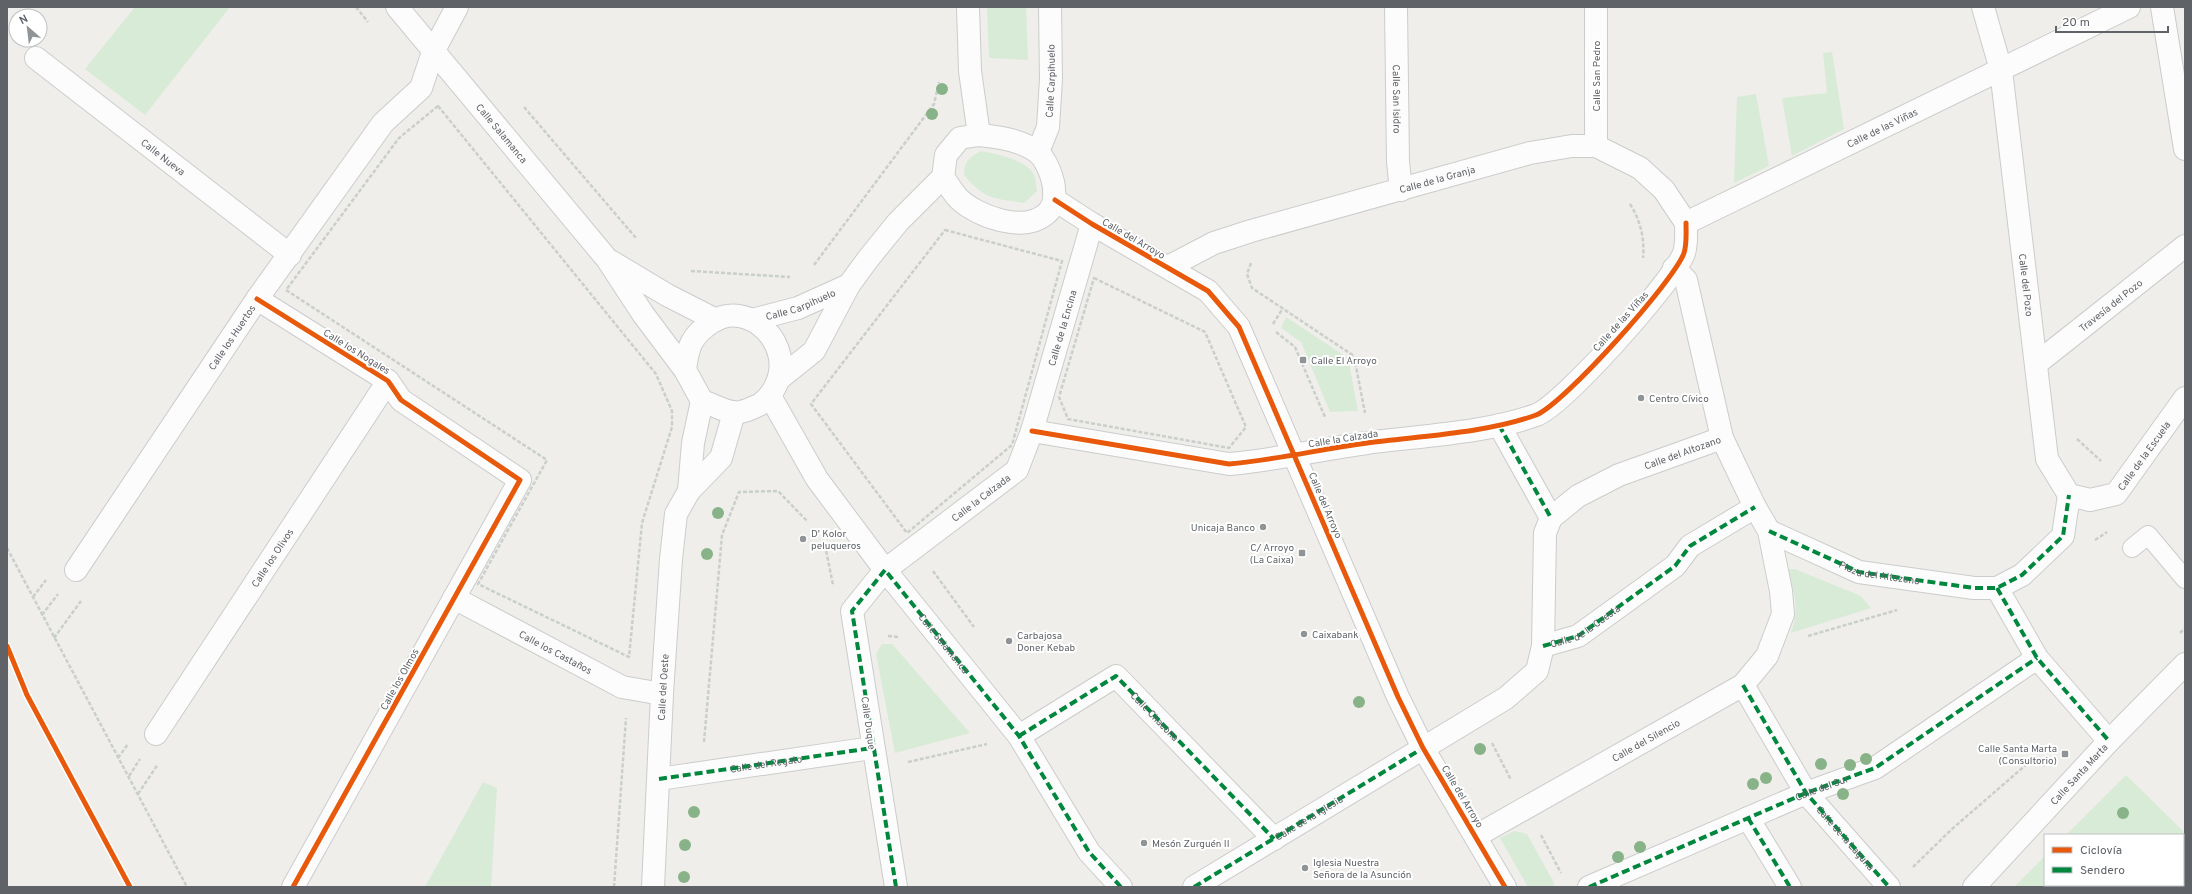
<svg xmlns="http://www.w3.org/2000/svg" width="2192" height="894" font-family="Overpass,sans-serif">
	<style>
		.green { fill: #d8ebd6 }
		.lines { fill: none; stroke-linecap: round; stroke-linejoin: round }
		.lane-casing { stroke: #cbcccc; stroke-width: 20 }
		.street-casing { stroke: #cbcccc; stroke-width: 24 }
		.path { stroke: #cacfcc; stroke-width: 2.5; stroke-dasharray: 4 2; stroke-linecap: butt }
		.lane { stroke: #fdfcfc; stroke-width: 18 }
		.street { stroke: #fdfcfc; stroke-width: 22 }
		.quiet { stroke: #00873e; stroke-width: 4; stroke-dasharray: 8 4; stroke-linecap: butt }
		.cycleway-casing { stroke: #fff; stroke-width: 8 }
		.cycleway { stroke: #e8590c; stroke-width: 5 }
		.tree { fill: #88b388 }
		.poi-dot { fill: #919496; stroke: #fff; stroke-width: 1.5 }
		.labels { text-anchor: middle; stroke-width: 4; stroke-linejoin: round; paint-order: stroke }
		.street-label { font-size: 10px; fill: #5f6368; stroke: #fff }
		.poi-label { font-size: 10px; fill: #5f6368; stroke: #fff; text-anchor: start }
	</style>
	<rect width="100%" height="100%" fill="#efeeea"/>
	<!-- green -->
	<path class="green" d="M 135,7 L 230,7 L 145,115 L 85,69 Z
		M 987,7 L 1026,7 L 1028,60 L 989,58 Z
		M 1832,52 L 1844,129 L 1792,156 L 1782,98 L 1827,93 L 1823,53 Z
		M 1756,94 L 1769,166 L 1734,183 L 1737,97 Z
		M 981,151 C 997,154 1027,160 1034,175 C 1036,180 1036,186 1037,191 L 1024,203 C 993,198 985,200 964,175 C 964,161 970,157 981,151 Z
		M 1286,317 L 1348,358 L 1358,411 L 1330,412 L 1301,342 L 1281,328 Z
		M 1788,569 L 1795,569 L 1861,596 L 1871,608 L 1791,633 C 1800,607 1794,594 1788,569 Z
		M 882,644 L 892,644 L 970,733 L 895,753 L 876,654 Z
		M 2126,775 L 2185,833 L 2185,887 L 2014,887 L 2045,856 L 2045,885 L 2183,885 L 2183,835 L 2066,835 Z
		M 483,782 L 497,788 L 491,887 L 425,887 Z
		M 1514,831 L 1527,834 L 1554,883 L 1554,887 L 1528,887 L 1500,838 Z"/>
	<g class="lines">
		<defs>
			<path id="lane" d="M 2132,548 L 2148,535 L 2185,579"/>
			<g id="street">
				<path id="s1" d="M 397,7 L 607,259 L 643,314 L 685,370 L 702,401 C 712,404 723,411 733,412 C 741,414 752,408 759,405 C 767,400 771,395 775,387 C 797,346 749,298 712,322 C 691,336 688,346 685,370"/>
				<path d="M 968,7 L 970,71 L 979,135"/>
				<path id="s2" d="M 1396,7 L 1398,162 L 1401,190"/>
				<path id="s3" d="M 1983,7 L 2001,70 L 2047,459 L 2069,495 L 2090,500 L 2116,494 L 2185,398"/>
				<path d="M 2162,7 L 2185,149"/>
				<path id="s4" d="M 36,58 L 290,255"/>
				<path d="M 979,135 C 999,137 1021,140 1037,152 C 1046,158 1054,180 1054,190 C 1055,199 1053,208 1046,214 C 1024,233 978,217 959,199 C 953,193 948,184 943,177 L 946,155 L 960,138 Z"/>
				<path d="M 1596,146 L 1596,7"/>
				<path id="s5" d="M 1038,152 L 1048,127 L 1051,79 L 1050,7"/>
				<path d="M 1055,200 L 1092,224 L 1208,291 L 1239,327 L 1398,697 L 1423,748 L 1505,887"/>
				<path id="s6" d="M 1686,223 L 2129,7"/>
				<path d="M 612,262 L 667,295 L 716,320"/>
				<path id="s7" d="M 1168,267 L 1214,243 L 1251,231 L 1530,153 L 1572,146 L 1596,146 L 1640,168 L 1664,190 L 1686,223"/>
				<path d="M 257,299 L 388,381 L 401,400 L 520,480 L 293,887"/>
				<path id="s8" d="M 752,320 L 798,308 L 849,285"/>
				<path id="s9" d="M 2036,364 L 2185,246"/>
				<path d="M 779,379 L 814,351 L 849,285 L 868,259 L 898,222 L 943,177"/>
				<path id="s10" d="M 770,396 L 817,479 L 885,570 L 1019,736 L 1089,852 L 1121,887"/>
				<path d="M 1499,425 L 1551,518"/>
				<path d="M 1032,431 L 1229,464 C 1276,460 1321,449 1367,443 C 1419,436 1487,433 1536,415 C 1563,405 1674,281 1684,253 C 1687,244 1686,232 1686,223"/>
				<path d="M 689,491 L 693,443 L 702,401"/>
				<path id="s11" d="M 1769,531 L 1859,572 L 1974,588 L 1997,588 L 2022,575 L 2063,536 L 2069,495"/>
				<path id="s12" d="M 76,570 L 257,299 L 383,123 L 421,88 L 433,52 L 457,7"/>
				<path d="M 1997,588 L 2037,658 L 2109,741"/>
				<path id="s13" d="M 454,598 L 622,687 L 662,694"/>
				<path d="M 1543,646 L 1578,636 L 1675,566 L 1690,546 L 1755,507"/>
				<path id="s14" d="M 1743,685 L 1806,793 L 1889,887"/>
				<path id="s15" d="M 156,734 L 388,381"/>
				<path d="M 1019,736 L 1116,676 L 1274,839"/>
				<path id="s16" d="M 659,779 L 872,748"/>
				<path d="M 1748,818 L 1790,887"/>
				<path id="s17" d="M 1476,836 L 1743,685 L 1767,656 L 1783,614 L 1781,591 L 1769,531 L 1755,507 L 1722,438 L 1686,280 L 1674,268"/>
				<path id="s18" d="M 653,887 L 662,694 L 671,559 L 676,514 L 689,491 L 721,458 L 734,413"/>
				<path id="s19" d="M 896,887 L 852,611 L 885,570 L 1017,470 L 1032,431 L 1092,224"/>
				<path id="s20" d="M 1194,887 L 1506,698 L 1537,671 L 1543,646 L 1545,533 L 1551,518 L 1578,496 L 1619,475 L 1722,438"/>
				<path d="M 1589,887 L 1806,793 L 1875,768 L 2037,658"/>
				<path id="s21" d="M 1974,887 L 2109,741 L 2185,664"/>
			</g>
		</defs>
		<!-- lane casing -->
		<use href="#lane" class="lane-casing"/>
		<!-- street casing -->
		<use href="#street" class="street-casing"/>
		<!-- path -->
		<path class="path" d="M 356,7 L 368,22
			M 438,106 L 656,374 L 672,411 L 672,427 L 642,523 L 629,657 L 478,584 L 547,460 L 286,290 L 399,138 Z
			M 524,107 L 636,238
			M 1630,204 C 1640,220 1645,238 1643,258
			M 945,230 L 1062,261 L 1012,445 L 907,533 L 811,404 Z
			M 1251,263 L 1247,274 L 1252,288 L 1354,356 L 1365,413
			M 814,265 L 934,104 L 939,82
			M 691,271 L 790,277
			M 1094,278 L 1205,332 L 1246,427 L 1229,448 L 1068,419 L 1059,397 Z
			M 1273,324 L 1283,308
			M 1276,332 L 1295,347 L 1325,417
			M 2077,439 L 2101,461
			M 2095,540 L 2107,532
			M 825,545 L 833,585
			M 7,548 L 187,887
			M 933,571 L 974,627
			M 33,597 L 46,580
			M 42,615 L 58,594
			M 2180,633 L 2185,628
			M 888,636 L 899,637
			M 1808,636 L 1897,610
			M 54,638 L 81,601
			M 704,742 L 722,535 L 739,492 L 778,491 L 808,522
			M 1492,743 L 1511,780
			M 118,758 L 128,744
			M 908,762 L 987,744
			M 129,776 L 140,759
			M 138,794 L 158,764
			M 1541,835 L 1561,873
			M 1913,867 L 1952,829 L 2035,757 L 2045,766
			M 614,887 L 626,718"/>
		<!-- lane -->
		<use href="#lane" class="lane"/>
		<!-- street -->
		<use href="#street" class="street"/>
		<!-- quiet -->
		<g class="quiet">
			<path d="M 1499,425 L 1551,518"/>
			<path d="M 1769,531 L 1859,572 L 1974,588 L 1997,588 L 2022,575 L 2063,536 L 2069,495"/>
			<path d="M 1997,588 L 2037,658 L 2109,741"/>
			<path id="s22" d="M 1543,646 L 1578,636 L 1675,566 L 1690,546 L 1755,507"/>
			<path d="M 1743,685 L 1806,793 L 1889,887"/>
			<path id="s23" d="M 1019,736 L 1116,676 L 1274,839"/>
			<path d="M 659,779 L 872,748"/>
			<path d="M 1748,818 L 1790,887"/>
			<path d="M 896,887 L 852,611 L 885,570 L 1019,736 L 1089,852 L 1121,887"/>
			<path d="M 1194,887 L 1423,748"/>
			<path id="s24" d="M 1589,887 L 1806,793 L 1875,768 L 2037,658"/>
		</g>
		<defs>
			<path id="cycleway" d="M 1055,200 L 1092,224 L 1208,291 L 1239,327 L 1398,697 L 1423,748 L 1505,887
				M 257,299 L 388,381 L 401,400 L 520,480 L 293,887
				M 1032,431 L 1229,464 C 1276,460 1321,449 1367,443 C 1419,436 1487,433 1536,415 C 1563,405 1674,281 1684,253 C 1687,244 1686,232 1686,223
				M 7,646 L 27,695 L 130,887"/>
		</defs>
		<!-- cycleway casing -->
		<use href="#cycleway" class="cycleway-casing"/>
		<!-- cycleway -->
		<use href="#cycleway" class="cycleway"/>
	</g>
	<!-- trees -->
	<g class="tree">
		<circle cx="942" cy="89" r="6"/>
		<circle cx="932" cy="114" r="6"/>
		<circle cx="718" cy="513" r="6"/>
		<circle cx="707" cy="554" r="6"/>
		<circle cx="1359" cy="702" r="6"/>
		<circle cx="1480" cy="749" r="6"/>
		<circle cx="1866" cy="759" r="6"/>
		<circle cx="1821" cy="764" r="6"/>
		<circle cx="1850" cy="765" r="6"/>
		<circle cx="1766" cy="778" r="6"/>
		<circle cx="1753" cy="784" r="6"/>
		<circle cx="1843" cy="794" r="6"/>
		<circle cx="694" cy="812" r="6"/>
		<circle cx="2123" cy="813" r="6"/>
		<circle cx="685" cy="845" r="6"/>
		<circle cx="1640" cy="847" r="6"/>
		<circle cx="1618" cy="857" r="6"/>
		<circle cx="684" cy="877" r="6"/>
	</g>
	<!-- markers -->
	<g class="poi-dot">
		<rect x="1299" y="356" width="8" height="8" rx="2"/>
		<circle cx="1641" cy="398" r="4"/>
		<circle cx="1263" cy="527" r="4"/>
		<circle cx="803" cy="539" r="4"/>
		<rect x="1298" y="549" width="8" height="8" rx="2"/>
		<circle cx="1304" cy="634" r="4"/>
		<circle cx="1009" cy="641" r="4"/>
		<rect x="2061" y="750" width="8" height="8" rx="2"/>
		<circle cx="1144" cy="843" r="4"/>
		<circle cx="1305" cy="868" r="4"/>
	</g>
	<g class="labels">
		<!-- street labels -->
		<g class="street-label">
			<text transform="translate(1596 76) rotate(-90)" y="4">Calle San Pedro</text>
			<text dy="4" stroke="none"><textPath href="#s5" startOffset="73">Calle Carpihuelo</textPath></text>
			<text dy="4" stroke="none"><textPath href="#s2" startOffset="92">Calle San Isidro</textPath></text>
			<text dy="4" stroke="none"><textPath href="#s6" startOffset="218">Calle de las Viñas</textPath></text>
			<text dy="4" stroke="none"><textPath href="#s1" startOffset="164">Calle Salamanca</textPath></text>
			<text dy="4" stroke="none"><textPath href="#s4" startOffset="161">Calle Nueva</textPath></text>
			<text dy="4" stroke="none"><textPath href="#s7" startOffset="284">Calle de la Granja</textPath></text>
			<text transform="translate(1134 238) rotate(30)" y="4">Calle del Arroyo</text>
			<text dy="4" stroke="none"><textPath href="#s3" startOffset="282">Calle del Pozo</textPath></text>
			<text dy="4" stroke="none"><textPath href="#s8" startOffset="51">Calle Carpihuelo</textPath></text>
			<text dy="4" stroke="none"><textPath href="#s9" startOffset="95">Travesía del Pozo</textPath></text>
			<text transform="translate(1620 321) rotate(-48)" y="4">Calle de las Viñas</text>
			<text dy="4" stroke="none"><textPath href="#s19" startOffset="647">Calle de la Encina</textPath></text>
			<text dy="4" stroke="none"><textPath href="#s12" startOffset="280">Calle los Huertos</textPath></text>
			<text transform="translate(357 351) rotate(32)" y="4">Calle los Nogales</text>
			<text transform="translate(1343 438) rotate(-9)" y="4">Calle la Calzada</text>
			<text dy="4" stroke="none"><textPath href="#s20" startOffset="709">Calle del Altozano</textPath></text>
			<text dy="4" stroke="none"><textPath href="#s3" startOffset="595">Calle de la Escuela</textPath></text>
			<text dy="4" stroke="none"><textPath href="#s19" startOffset="452">Calle la Calzada</textPath></text>
			<text transform="translate(1326 505) rotate(67)" y="4">Calle del Arroyo</text>
			<text dy="4" stroke="none"><textPath href="#s15" startOffset="211">Calle los Olivos</textPath></text>
			<text dy="4" stroke="none"><textPath href="#s11" startOffset="119">Plaza del Altozano</textPath></text>
			<text dy="4" stroke="none"><textPath href="#s22" startOffset="47">Calle de la Cuesta</textPath></text>
			<text dy="4" stroke="none"><textPath href="#s10" startOffset="303">Calle Salamanca</textPath></text>
			<text dy="4" stroke="none"><textPath href="#s13" startOffset="115">Calle los Castaños</textPath></text>
			<text transform="translate(399 679) rotate(-61)" y="4">Calle los Olmos</text>
			<text dy="4" stroke="none"><textPath href="#s18" startOffset="200">Calle del Oeste</textPath></text>
			<text dy="4" stroke="none"><textPath href="#s23" startOffset="170">Calle Chacona</textPath></text>
			<text transform="translate(869 723) rotate(82)" y="4">Calle Duque</text>
			<text dy="4" stroke="none"><textPath href="#s17" startOffset="195">Calle del Silencio</textPath></text>
			<text dy="4" stroke="none"><textPath href="#s16" startOffset="108">Calle del Regato</textPath></text>
			<text dy="4" stroke="none"><textPath href="#s21" startOffset="154">Calle Santa Marta</textPath></text>
			<text dy="4" stroke="none"><textPath href="#s24" startOffset="253">Calle del Sur</textPath></text>
			<text transform="translate(1463 796) rotate(59)" y="4">Calle del Arroyo</text>
			<text dy="4" stroke="none"><textPath href="#s20" startOffset="134">Calle de la Iglesia</textPath></text>
			<text dy="4" stroke="none"><textPath href="#s14" startOffset="185">Calle de la Laguna</textPath></text>
		</g>
		<!-- poi labels -->
		<g class="poi-label">
			<text x="1311" y="364">Calle El Arroyo</text>
			<text x="1649" y="402">Centro Cívico</text>
			<text x="1255" y="531" text-anchor="end">Unicaja Banco</text>
			<text x="811" y="537">D' Kolor<tspan x="811" dy="12">peluqueros</tspan></text>
			<text x="1294" y="551" text-anchor="end">C/ Arroyo<tspan x="1294" dy="12">(La Caixa)</tspan></text>
			<text x="1312" y="638">Caixabank</text>
			<text x="1017" y="639">Carbajosa<tspan x="1017" dy="12">Doner Kebab</tspan></text>
			<text x="2057" y="752" text-anchor="end">Calle Santa Marta<tspan x="2057" dy="12">(Consultorio)</tspan></text>
			<text x="1152" y="847">Mesón Zurguén II</text>
			<text x="1313" y="866">Iglesia Nuestra<tspan x="1313" dy="12">Señora de la Asunción</tspan></text>
		</g>
	</g>
	<!-- border -->
	<rect width="2192" height="894" fill="none" stroke="#5f6368" stroke-width="16"/>
	<!-- legend -->
	<rect x="2044" y="834" width="140" height="52" fill="#ffffff" stroke="#bfc1c3"/>
	<rect x="2052" y="847" width="20" height="6" fill="#e8590c" stroke="#bfc1c3"/>
	<text x="2080" y="854" font-size="12" fill="#5f6368">Ciclovía</text>
	<rect x="2052" y="867" width="20" height="6" fill="#00873e" stroke="#bfc1c3"/>
	<text x="2080" y="874" font-size="12" fill="#5f6368">Sendero</text>
	<!-- north arrow -->
	<g transform="translate(28 28) rotate(332)"><circle r="19" fill="#ffffff" stroke="#bfc1c3"/>
	<path d="M0-3L7 15L0 10L-7 15Z" fill="#919496"/>
	<text y="-6" font-size="11" font-weight="bold" text-anchor="middle" fill="#5f6368">N</text>
	</g>
	<!-- scale -->
	<path d="M2056 26v6h112v-6" fill="none" stroke="#5f6368" stroke-width="2"/>
	<text x="2062" y="26" font-size="12" fill="#5f6368" stroke="#ffffff" stroke-width="3" paint-order="stroke">20 m</text>
</svg>
